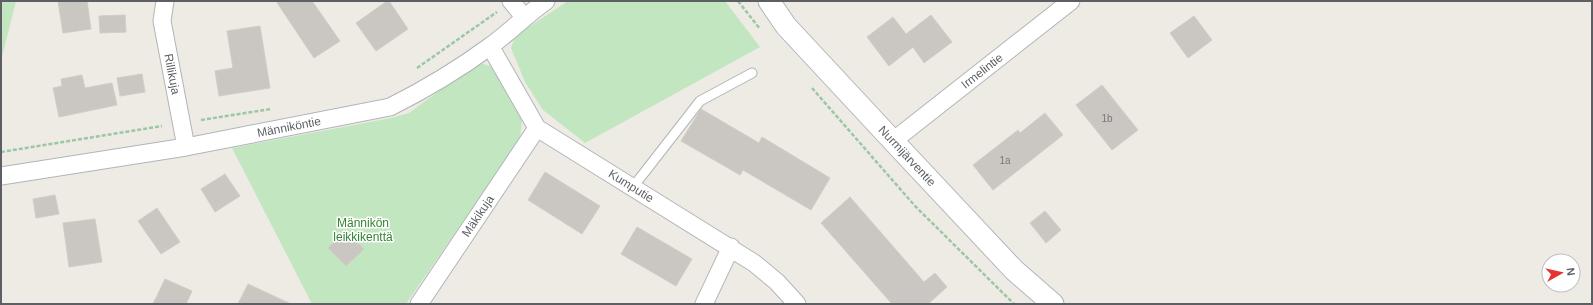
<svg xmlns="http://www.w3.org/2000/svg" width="1593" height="305" font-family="Helvetica,sans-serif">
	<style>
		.green { fill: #c2e6c0 }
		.building { fill: #cac6c1; stroke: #d3cdc2 }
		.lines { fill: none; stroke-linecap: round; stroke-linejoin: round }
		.service-casing { stroke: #b1b5b9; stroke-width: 11 }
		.minor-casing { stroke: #b1b5b9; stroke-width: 19 }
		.tertiary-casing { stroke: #b1b5b9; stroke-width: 23 }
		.path { stroke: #9ac7a4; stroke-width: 2.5; stroke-dasharray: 4 2; stroke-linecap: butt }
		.service { stroke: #fff; stroke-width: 9 }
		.minor { stroke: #fff; stroke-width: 17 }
		.tertiary { stroke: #fff; stroke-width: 21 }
		.labels { text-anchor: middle; stroke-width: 3; stroke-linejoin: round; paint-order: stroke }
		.number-label { font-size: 10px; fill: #787a7b }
		.street-label { font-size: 12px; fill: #5c6064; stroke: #fff }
		.park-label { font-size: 12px; fill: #358235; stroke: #fff }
	</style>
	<rect width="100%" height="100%" fill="#eeebe4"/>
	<!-- green -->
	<path class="green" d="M 1,1 L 16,1 L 1,61 Z
		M 568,1 L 725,1 L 760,47 L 585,143 L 543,110 L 525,82 L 511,48 L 515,36 Z
		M 480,63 L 494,67 L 522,119 L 520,139 L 406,304 L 312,304 L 232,148 L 391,118 L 409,113 L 470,68 Z"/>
	<!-- building -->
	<path class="building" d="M 58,1 L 87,1 L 91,29 L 63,33 Z
		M 276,1 L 312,1 L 340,41 L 314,58 Z
		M 387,1 L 389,1 L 408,29 L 376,51 L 356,23 Z
		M 125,15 L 126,32 L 100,33 L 99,16 Z
		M 931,15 L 952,42 L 924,63 L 913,47 L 889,66 L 867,37 L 893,17 L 906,34 Z
		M 1194,16 L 1212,40 L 1188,58 L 1170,33 Z
		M 260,26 L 270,88 L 219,96 L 215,71 L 233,68 L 227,31 Z
		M 142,74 L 145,92 L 120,96 L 117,78 Z
		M 82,75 L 85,88 L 112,83 L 117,105 L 59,117 L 53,88 L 62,86 L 61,79 Z
		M 1102,85 L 1138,130 L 1112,150 L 1076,105 Z
		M 701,109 L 759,143 L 762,137 L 830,178 L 811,210 L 743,170 L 740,175 L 681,141 Z
		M 1045,113 L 1063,135 L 993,190 L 973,165 L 1018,130 L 1020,133 Z
		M 545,172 L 600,206 L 582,234 L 528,200 Z
		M 225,174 L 240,196 L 215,212 L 201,189 Z
		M 55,195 L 59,214 L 36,218 L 33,199 Z
		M 850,197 L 924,282 L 935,273 L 947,287 L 928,304 L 892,304 L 821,223 Z
		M 157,208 L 180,242 L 161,254 L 138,221 Z
		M 1045,211 L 1061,230 L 1046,243 L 1030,223 Z
		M 95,219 L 102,262 L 69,267 L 63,223 Z
		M 637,227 L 692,259 L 676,286 L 621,254 Z
		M 346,231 L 364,249 L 346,266 L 328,248 Z
		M 165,279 L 192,291 L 186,304 L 153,304 Z
		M 248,284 L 291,304 L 238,304 Z"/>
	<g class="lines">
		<defs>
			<path id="service" d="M 633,187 L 700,101 L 752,73"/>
			<path id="minor" d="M 165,1 L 162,21 L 186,147
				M 511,1 L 524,17
				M 490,46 L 537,128 L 754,263 L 777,282 L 797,304
				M 893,141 L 1071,1
				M 1,176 L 186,147 L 390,107 C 424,90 459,69 489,47 C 509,33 526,15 546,1
				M 419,304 L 537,128
				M 704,304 L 731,247"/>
			<path id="tertiary" d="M 769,1 L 786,26 L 893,141 L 1014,270 L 1053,304"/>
		</defs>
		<!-- service casing -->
		<use href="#service" class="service-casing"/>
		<!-- minor casing -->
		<use href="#minor" class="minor-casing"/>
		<!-- tertiary casing -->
		<use href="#tertiary" class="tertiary-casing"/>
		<!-- path -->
		<path class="path" d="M 738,1 L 760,29
			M 417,68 L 497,12
			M 812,88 L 915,206 L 1014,304
			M 201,120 L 271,109
			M 1,152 L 162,126"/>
		<!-- service -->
		<use href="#service" class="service"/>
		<!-- minor -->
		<use href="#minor" class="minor"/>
		<!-- tertiary -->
		<use href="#tertiary" class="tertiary"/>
	</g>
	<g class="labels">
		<!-- number labels -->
		<g class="number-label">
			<text x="1107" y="122">1b</text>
			<text x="1005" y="164">1a</text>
		</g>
		<!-- street labels -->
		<g class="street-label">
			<text transform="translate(982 71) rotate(-38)" y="4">Irmelintie</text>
			<text transform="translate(172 74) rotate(79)" y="4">Rillikuja</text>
			<text transform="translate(289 127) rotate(-11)" y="4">Männiköntie</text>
			<text transform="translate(907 156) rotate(47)" y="4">Nurmijärventie</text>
			<text transform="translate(631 186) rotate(32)" y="4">Kumputie</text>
			<text transform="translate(478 216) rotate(-56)" y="4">Mäkikuja</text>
		</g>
		<!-- park labels -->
		<g class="park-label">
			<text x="363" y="227">Männikön<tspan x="363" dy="14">leikkikenttä</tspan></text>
		</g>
	</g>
	<!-- border -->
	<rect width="1593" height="305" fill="none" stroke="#5c6064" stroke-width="4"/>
	<!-- north arrow -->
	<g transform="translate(1561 273) rotate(82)"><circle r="19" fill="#ffffff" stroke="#bebfc1"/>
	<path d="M0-3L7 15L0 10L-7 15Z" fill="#e83430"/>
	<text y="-6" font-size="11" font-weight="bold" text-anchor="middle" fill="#5c6064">N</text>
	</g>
</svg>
